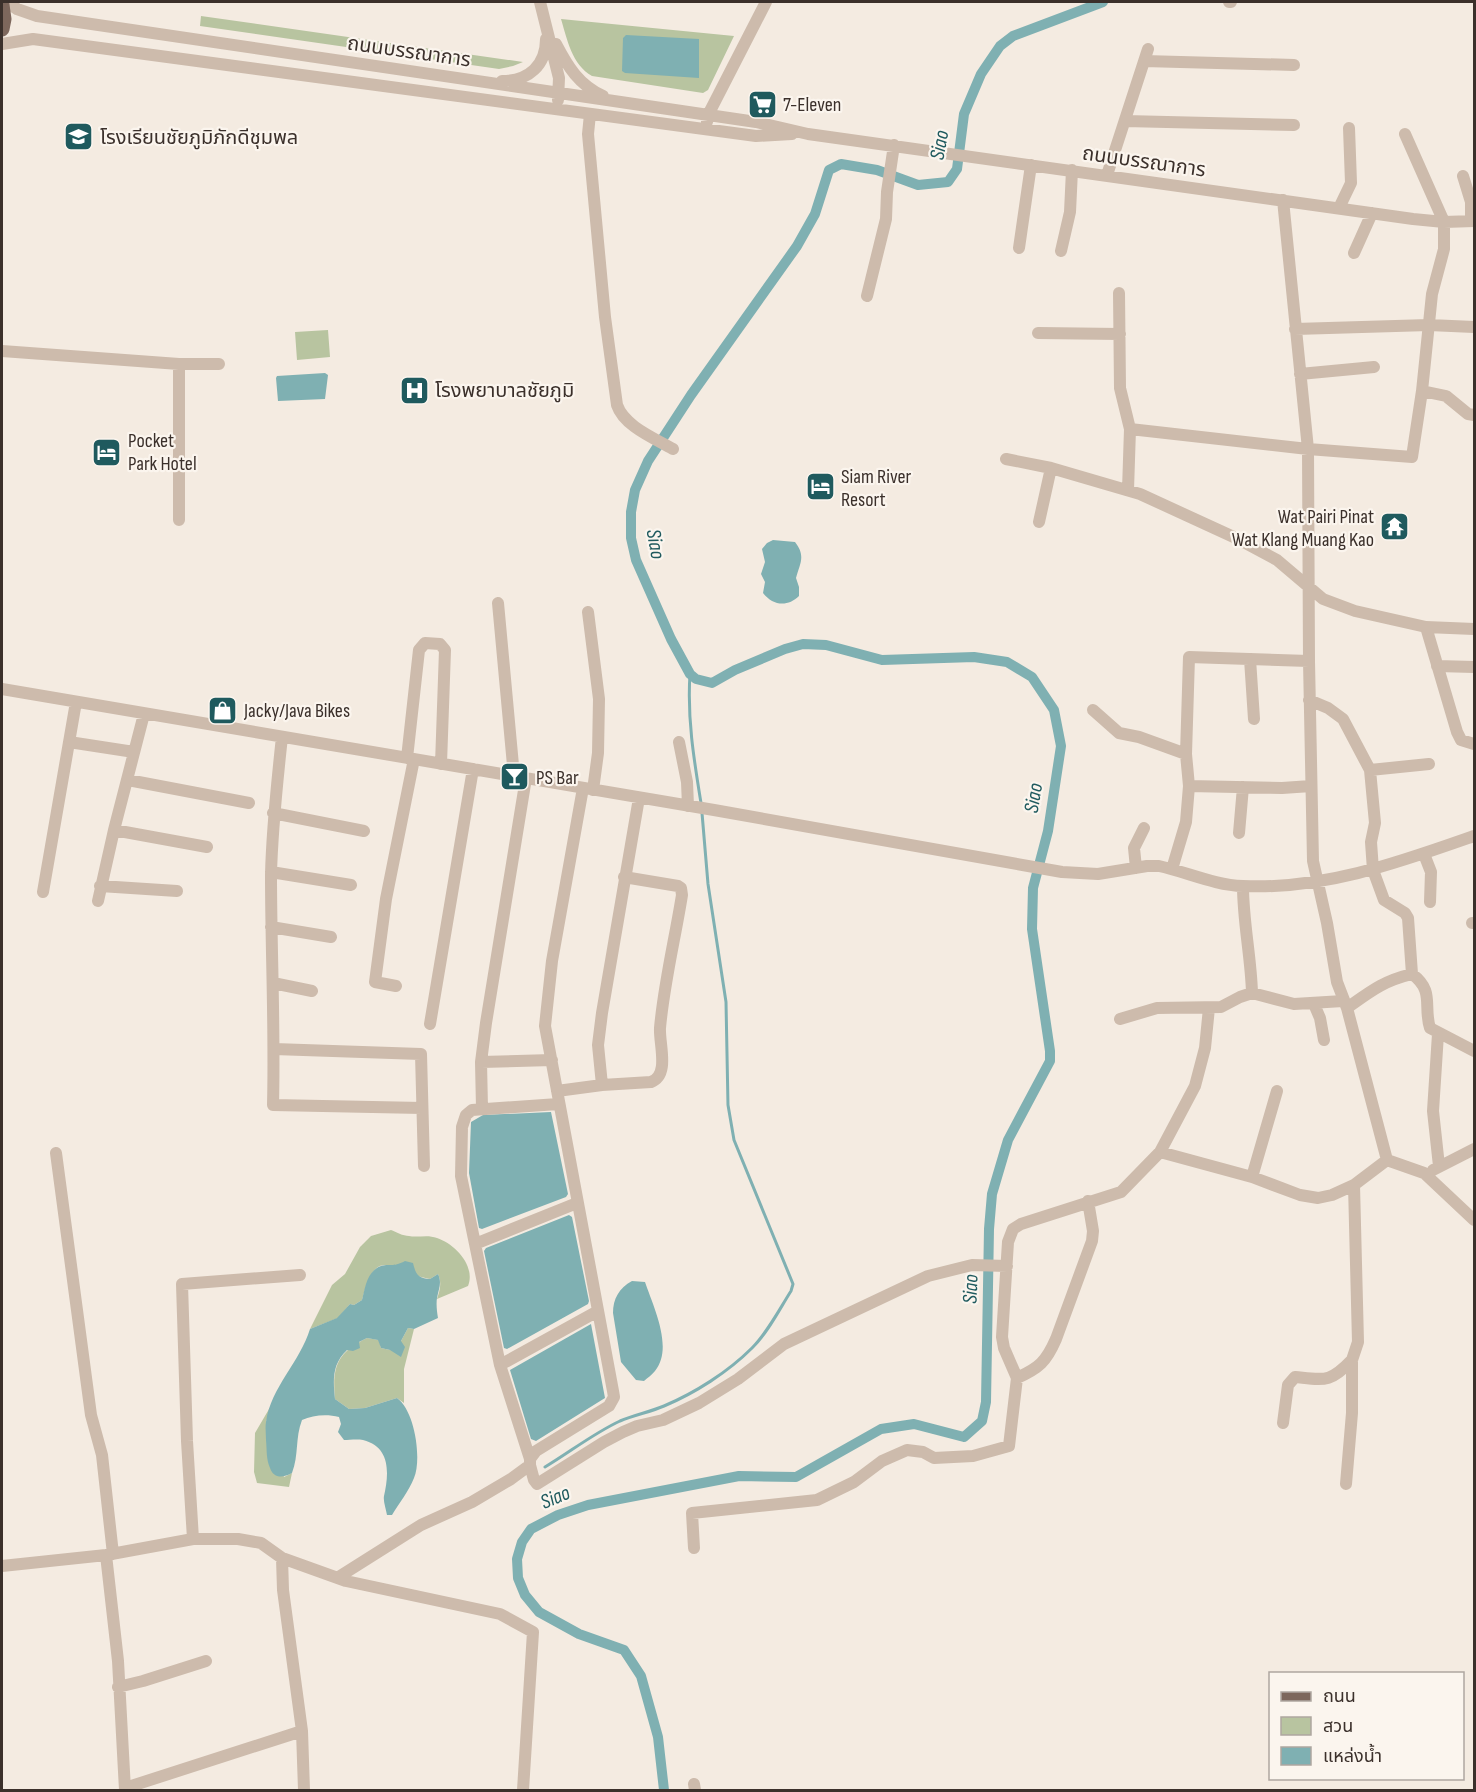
<svg xmlns="http://www.w3.org/2000/svg" width="1476" height="1792" font-family="'Sofia Sans Condensed','Noto Sans Thai',sans-serif">
	<style>
		.green { fill: #b8c4a0 }
		.water { fill: #7fb0b2 }
		.lines { fill: none; stroke-linecap: round; stroke-linejoin: round }
		.stream { stroke: #7fb0b2; stroke-width: 3 }
		.canal { stroke: #7fb0b2; stroke-width: 10 }
		.minor { stroke: #cdbbac; stroke-width: 12 }
		.major { stroke: #7d675c; stroke-width: 15 }
		.labels { text-anchor: middle; stroke-width: 4.5; stroke-linejoin: round; paint-order: stroke }
		.street-label { font-size: 20px; fill: #3b302b; stroke: #fbf5ee }
		.poi-label { font-size: 20px; fill: #3b302b; stroke: #fbf5ee; text-anchor: start }
		.water-label { font-size: 21px; font-style: italic; fill: #1f5a5e; stroke: #fbf5ee }
	</style>
	<rect width="100%" height="100%" fill="#f4ebe1"/>
	<!-- green -->
	<path class="green" d="M 201,16 L 523,62 L 513,66 L 499,69 L 200,26 Z
		M 561,19 L 734,36 L 708,90 L 703,93 L 592,76 C 572,65 567,39 561,19 Z
		M 328,330 L 330,357 L 297,360 L 295,332 Z
		M 391,1230 C 396,1232 403,1236 409,1236 C 418,1238 427,1234 437,1238 C 455,1244 476,1266 468,1286 L 437,1299 C 440,1290 442,1283 438,1274 L 430,1279 C 393,1273 377,1241 362,1300 L 354,1305 L 350,1304 L 338,1318 L 310,1329 L 332,1285 L 345,1274 L 360,1247 L 371,1236 Z
		M 408,1328 L 414,1329 L 404,1369 L 404,1403 L 397,1398 L 365,1408 L 349,1409 L 335,1399 C 332,1366 337,1353 367,1338 L 379,1340 L 381,1348 L 390,1350 L 401,1341 Z
		M 272,1404 L 266,1422 L 284,1477 L 292,1473 L 289,1487 L 257,1483 L 254,1472 L 255,1433 Z"/>
	<!-- water -->
	<path class="water" d="M 626,35 L 699,39 L 699,78 L 625,73 L 622,71 L 623,38 Z
		M 325,373 L 328,375 L 325,399 L 278,401 L 276,378 L 277,376 Z
		M 773,540 L 795,542 C 806,556 800,563 796,578 L 799,587 L 799,596 C 788,607 773,606 763,593 L 765,582 L 761,574 L 765,562 L 762,549 L 767,543 Z
		M 551,1112 L 568,1194 L 566,1197 L 482,1229 L 479,1228 L 469,1173 L 471,1122 L 483,1115 Z
		M 569,1215 L 572,1217 L 589,1301 L 588,1304 L 507,1349 L 504,1348 L 484,1251 L 486,1248 Z
		M 405,1261 L 413,1263 C 416,1275 418,1278 430,1279 L 438,1274 C 442,1283 439,1288 437,1298 C 436,1304 437,1312 438,1318 L 414,1329 L 408,1328 L 401,1341 L 405,1347 L 401,1357 L 390,1350 L 381,1348 L 378,1340 L 367,1338 L 359,1342 L 360,1348 L 353,1351 L 347,1350 C 332,1364 333,1380 335,1399 L 349,1409 L 365,1408 L 397,1398 C 415,1411 422,1459 414,1478 C 409,1491 399,1503 392,1515 L 387,1515 C 386,1509 383,1501 384,1496 C 389,1474 391,1447 363,1440 C 357,1439 349,1440 344,1440 L 338,1432 L 341,1424 L 339,1417 C 327,1414 313,1415 302,1420 C 295,1438 299,1455 292,1473 C 283,1478 274,1479 270,1468 C 266,1459 267,1450 266,1440 C 266,1434 265,1428 266,1422 C 271,1387 300,1362 310,1329 L 337,1318 L 350,1304 L 354,1305 L 362,1300 C 365,1288 367,1271 381,1266 C 390,1263 392,1268 405,1261 Z
		M 632,1281 L 645,1282 C 653,1306 674,1348 655,1371 C 652,1375 647,1378 644,1381 L 636,1380 L 621,1362 L 613,1313 C 613,1299 619,1288 632,1281 Z
		M 591,1324 L 605,1398 L 536,1441 L 531,1439 L 510,1370 Z"/>
	<g class="lines">
		<!-- stream -->
		<path class="stream" d="M 690,674 C 687,718 694,760 701,803
			M 545,1467 C 570,1452 594,1433 620,1421 C 634,1415 650,1412 664,1406 C 695,1393 728,1372 752,1348 C 768,1332 779,1310 791,1291 L 793,1284 L 734,1140 L 728,1105 L 726,1002 L 708,884 L 702,813"/>
		<!-- canal -->
		<path class="canal" d="M 664,1790 L 658,1737 L 641,1676 L 624,1650 L 579,1634 L 539,1612 L 525,1595 L 518,1578 L 517,1559 L 522,1542 L 531,1529 L 558,1515 L 588,1505 L 739,1476 L 796,1477 L 881,1429 L 914,1424 L 964,1437 L 982,1421 L 986,1402 L 989,1229 L 992,1194 L 1008,1140 L 1050,1061 L 1050,1051 L 1032,929 L 1033,888 L 1048,831 L 1061,746 L 1054,710 L 1032,677 L 1007,662 L 974,657 L 882,660 L 826,645 L 803,644 L 785,649 L 735,670 L 712,683 L 696,679 L 690,674 L 671,639 L 636,560 L 631,538 L 631,512 L 635,490 L 648,461 L 691,395 L 797,246 L 815,214 L 829,170 L 841,164 L 877,170 L 918,185 L 948,182 L 957,169 L 964,114 L 981,74 L 1000,46 L 1013,36 L 1103,2"/>
		<!-- minor -->
		<path class="minor" d="M 7,2 L 17,9 L 37,16 L 756,122 L 808,134 L 1413,219 L 1444,222 L 1474,221
			M 540,2 L 559,78 L 558,100
			M 1229,2 L 1231,2
			M 2,44 L 33,39 L 756,136 L 792,134
			M 556,44 C 568,67 579,85 603,96
			M 1144,61 L 1294,65
			M 502,81 C 529,81 546,65 546,39
			M 590,114 L 588,134 L 605,317 L 617,405 C 624,426 654,438 673,449
			M 1125,121 L 1294,125
			M 707,122 L 708,115 L 766,2
			M 1405,134 L 1444,222 L 1444,249 L 1432,294 L 1422,391 L 1446,396 L 1468,414 L 1474,415
			M 1107,175 L 1148,49
			M 1463,176 L 1471,202 L 1471,221
			M 1283,200 L 1308,449 L 1309,661 L 1313,861 L 1327,923 L 1337,982 L 1347,1008 L 1387,1160
			M 1339,208 L 1351,183 L 1349,128
			M 1019,248 L 1031,165
			M 1061,251 L 1070,212 L 1072,170
			M 1354,253 L 1372,213
			M 1119,293 L 1120,388 L 1130,429 L 1128,490
			M 867,296 L 886,219 L 887,192 L 894,145
			M 1295,329 L 1429,325 L 1474,327
			M 1038,333 L 1120,334
			M 2,351 L 179,364 L 219,364
			M 1300,374 L 1374,367
			M 1130,429 L 1308,449 L 1412,457 L 1422,391
			M 1006,459 L 1051,468 L 1140,494 L 1238,539 L 1277,560 L 1323,599 L 1355,611 L 1426,627
			M 179,520 L 179,364
			M 1039,522 L 1051,468
			M 498,603 L 514,776
			M 588,612 L 599,699 L 598,753 L 593,790
			M 1474,629 L 1426,627 L 1457,732 L 1461,740 L 1474,744
			M 1250,659 L 1254,719
			M 1437,666 L 1474,667
			M 2,689 L 714,810 L 1062,872 L 1098,874 L 1147,866 L 1159,866 C 1187,872 1214,885 1243,886 C 1323,890 1400,862 1474,836
			M 1309,700 L 1328,708 L 1343,719 L 1370,770 L 1375,823 L 1371,842 L 1373,870 L 1384,900 L 1405,913 L 1408,918 L 1412,974 C 1435,991 1423,1006 1430,1028 L 1474,1051
			M 1093,710 L 1119,733 L 1139,737 L 1186,754
			M 282,737 C 277,783 272,828 271,875 C 271,951 275,1028 273,1105 L 422,1108
			M 69,742 L 134,752
			M 679,742 L 687,782 L 688,806
			M 407,758 L 419,650 L 425,643 L 440,644 L 445,650 L 441,764
			M 1370,770 L 1429,764
			M 128,780 L 249,803
			M 1189,786 L 1282,788 L 1311,786
			M 273,813 L 364,831
			M 114,830 L 207,847
			M 1239,833 L 1243,787
			M 1424,854 L 1431,872 L 1430,902
			M 1136,868 L 1134,848 L 1144,828
			M 1172,869 L 1186,822 L 1189,786 L 1186,754 L 1189,657 L 1309,661
			M 271,872 L 351,885
			M 100,886 L 177,891
			M 1243,886 C 1243,922 1251,957 1252,993
			M 43,892 L 76,702
			M 98,901 L 114,830 L 144,714
			M 1472,923 L 1474,923
			M 271,927 L 331,937
			M 273,983 L 312,991
			M 396,986 L 375,982 L 386,899 L 414,759
			M 1314,1004 L 1320,1018 L 1324,1040
			M 1347,1008 C 1371,991 1383,981 1412,974
			M 1120,1019 L 1157,1008 L 1221,1007 L 1240,997 L 1252,993 L 1294,1004 L 1343,1001
			M 430,1024 L 473,769
			M 1438,1034 L 1433,1111 L 1439,1166
			M 274,1049 L 421,1054 L 424,1166
			M 481,1062 L 552,1060
			M 602,1085 L 598,1045 L 602,1013 L 639,798
			M 557,1091 L 602,1085 L 651,1082 C 670,1075 659,1044 660,1028 C 664,983 675,939 682,895 L 681,888 L 678,886 L 624,877
			M 482,1108 L 481,1062 L 486,1023 L 526,778
			M 1160,1152 L 1195,1086 L 1205,1048 L 1209,1008
			M 56,1153 L 91,1415 L 102,1455 L 113,1554
			M 1433,1170 L 1474,1149
			M 1252,1177 L 1277,1091
			M 475,1244 L 577,1203
			M 500,1365 L 598,1311
			M 1017,1378 C 1039,1368 1046,1362 1056,1339 L 1092,1241 L 1093,1231 L 1088,1201
			M 1283,1423 L 1288,1385 L 1295,1377 C 1325,1380 1330,1383 1352,1360
			M 530,1459 L 500,1365 L 461,1176 L 462,1127 L 466,1115 L 472,1110 L 558,1104
			M 530,1465 L 534,1480 L 537,1484 L 604,1442 L 623,1432 L 637,1426 L 663,1420 L 699,1403 L 738,1379 L 784,1344 L 928,1276 L 972,1265 L 1007,1266
			M 1346,1484 L 1352,1413 L 1352,1360 L 1358,1342 L 1354,1185
			M 193,1539 L 187,1441 L 182,1284 L 300,1275
			M 694,1548 L 692,1513 L 817,1500 L 854,1482 L 882,1461 L 907,1450 L 923,1452 L 934,1458 L 973,1456 L 1009,1446 L 1017,1378 L 1004,1348 L 1002,1337 L 1008,1242 L 1013,1229 L 1021,1224 L 1121,1192 L 1160,1152 L 1252,1177 L 1300,1195 L 1318,1198 L 1332,1195 L 1354,1185 L 1387,1160 L 1424,1173 L 1474,1220
			M 106,1555 L 118,1661 L 125,1790
			M 282,1558 L 346,1581 L 500,1614 L 533,1632 L 523,1790
			M 2,1566 L 106,1555 L 193,1539 L 238,1539 L 261,1543 L 282,1558 L 283,1590 L 302,1731 L 304,1790
			M 337,1578 L 421,1525 L 472,1502 L 511,1479 L 530,1465 L 530,1459 L 536,1451 L 609,1406 L 614,1397 L 613,1391 L 545,1026 L 552,961 L 583,788
			M 118,1687 L 143,1681 L 206,1661
			M 694,1784 L 695,1790
			M 125,1788 L 302,1731"/>
		<!-- major -->
		<path class="major" d="M 2,5 L 4,19 L 2,29"/>
	</g>
	<!-- icons -->
	<defs>
		<symbol id="supermarket-square" viewBox="-11 -11 22 22"><rect x="-9" y="-9" width="18" height="18" rx="4" fill="#1f5a5e" stroke="#fbf5ee"/><path d="M-6-5.5h2.5l.6 2H6L4.5 2H-2.5L-4.4-4H-6ZM-1.5 3.2a1.3 1.3 0 1 0 .1 0ZM3 3.2a1.3 1.3 0 1 0 .1 0Z" fill="#fff"/></symbol>
		<symbol id="school-square" viewBox="-11 -11 22 22"><rect x="-9" y="-9" width="18" height="18" rx="4" fill="#1f5a5e" stroke="#fbf5ee"/><path d="M0-5L7-2L0 1L-7-2ZM-4 1L0 2.5L4 1V4Q0 6-4 4Z" fill="#fff"/></symbol>
		<symbol id="hospital-square" viewBox="-11 -11 22 22"><rect x="-9" y="-9" width="18" height="18" rx="4" fill="#1f5a5e" stroke="#fbf5ee"/><path d="M-5-5h3v3.5h4V-5h3V5h-3V1.5h-4V5h-3Z" fill="#fff"/></symbol>
		<symbol id="hotel-square" viewBox="-11 -11 22 22"><rect x="-9" y="-9" width="18" height="18" rx="4" fill="#1f5a5e" stroke="#fbf5ee"/><path d="M-6-4.5h1.5V1H6V5H4.5V3h-9V5H-6ZM-4 0a1.8 1.8 0 1 1 3.6 0ZM.5 0V-2.5h3Q6-2.5 6 0Z" fill="#fff"/></symbol>
		<symbol id="temple-square" viewBox="-11 -11 22 22"><rect x="-9" y="-9" width="18" height="18" rx="4" fill="#1f5a5e" stroke="#fbf5ee"/><path d="M0-6L5-2H3V0L6.5 2.5H4V6H1.5V3h-3V6H-4V2.5H-6.5L-3 0V-2H-5Z" fill="#fff"/></symbol>
		<symbol id="shop-square" viewBox="-11 -11 22 22"><rect x="-9" y="-9" width="18" height="18" rx="4" fill="#1f5a5e" stroke="#fbf5ee"/><path d="M-5-2.5h2.3a2.7 3.5 0 0 1 5.4 0H5L5.5 6h-11ZM-1.5-2.5h3a1.5 2.3 0 0 0-3 0Z" fill="#fff"/></symbol>
		<symbol id="bar-square" viewBox="-11 -11 22 22"><rect x="-9" y="-9" width="18" height="18" rx="4" fill="#1f5a5e" stroke="#fbf5ee"/><path d="M-6-5H6L.8 .8V4.5H3.5V6h-7V4.5H-.8V.8Z" fill="#fff"/></symbol>
	</defs>
	<g fill-rule="evenodd">
		<use href="#supermarket-square" x="746" y="88" width="33" height="33"/>
		<use href="#school-square" x="62" y="120" width="33" height="33"/>
		<use href="#hospital-square" x="398" y="374" width="33" height="33"/>
		<use href="#hotel-square" x="90" y="436" width="33" height="33"/>
		<use href="#hotel-square" x="804" y="470" width="33" height="33"/>
		<use href="#temple-square" x="1378" y="510" width="33" height="33"/>
		<use href="#shop-square" x="206" y="694" width="33" height="33"/>
		<use href="#bar-square" x="498" y="760" width="33" height="33"/>
	</g>
	<g class="labels">
		<!-- street labels -->
		<g class="street-label">
			<text transform="translate(409 51) rotate(8)" y="7">ถนนบรรณาการ</text>
			<text transform="translate(1144 161) rotate(8)" y="7">ถนนบรรณาการ</text>
		</g>
		<!-- poi labels -->
		<g class="poi-label">
			<text x="783" y="111">7-Eleven</text>
			<text x="100" y="144">โรงเรียนชัยภูมิภักดีชุมพล</text>
			<text x="435" y="397">โรงพยาบาลชัยภูมิ</text>
			<text x="128" y="447">Pocket<tspan x="128" dy="23">Park Hotel</tspan></text>
			<text x="841" y="483">Siam River<tspan x="841" dy="23">Resort</tspan></text>
			<text x="1374" y="523" text-anchor="end">Wat Pairi Pinat<tspan x="1374" dy="23">Wat Klang Muang Kao</tspan></text>
			<text x="244" y="717">Jacky/Java Bikes</text>
			<text x="536" y="784">PS Bar</text>
		</g>
		<!-- water labels -->
		<g class="water-label">
			<text transform="translate(939 145) rotate(-80)" y="7">Siao</text>
			<text transform="translate(656 544) rotate(80)" y="7">Siao</text>
			<text transform="translate(1033 798) rotate(-81)" y="7">Siao</text>
			<text transform="translate(970 1289) rotate(-88)" y="7">Siao</text>
			<text transform="translate(555 1497) rotate(-23)" y="7">Siao</text>
		</g>
	</g>
	<!-- border -->
	<rect width="1476" height="1792" fill="none" stroke="#3b302b" stroke-width="6"/>
	<!-- legend -->
	<rect x="1269" y="1672" width="195" height="108" fill="#fbf5ee" stroke="#aea6a0" stroke-width="1.5"/>
	<rect x="1281" y="1692" width="30" height="9" fill="#7d675c" stroke="#aea6a0" stroke-width="1.5"/>
	<text x="1323" y="1702" font-size="18" fill="#3b302b">ถนน</text>
	<rect x="1281" y="1717" width="30" height="18" fill="#b8c4a0" stroke="#aea6a0" stroke-width="1.5"/>
	<text x="1323" y="1732" font-size="18" fill="#3b302b">สวน</text>
	<rect x="1281" y="1747" width="30" height="18" fill="#7fb0b2" stroke="#aea6a0" stroke-width="1.5"/>
	<text x="1323" y="1762" font-size="18" fill="#3b302b">แหล่งน้ำ</text>
</svg>
